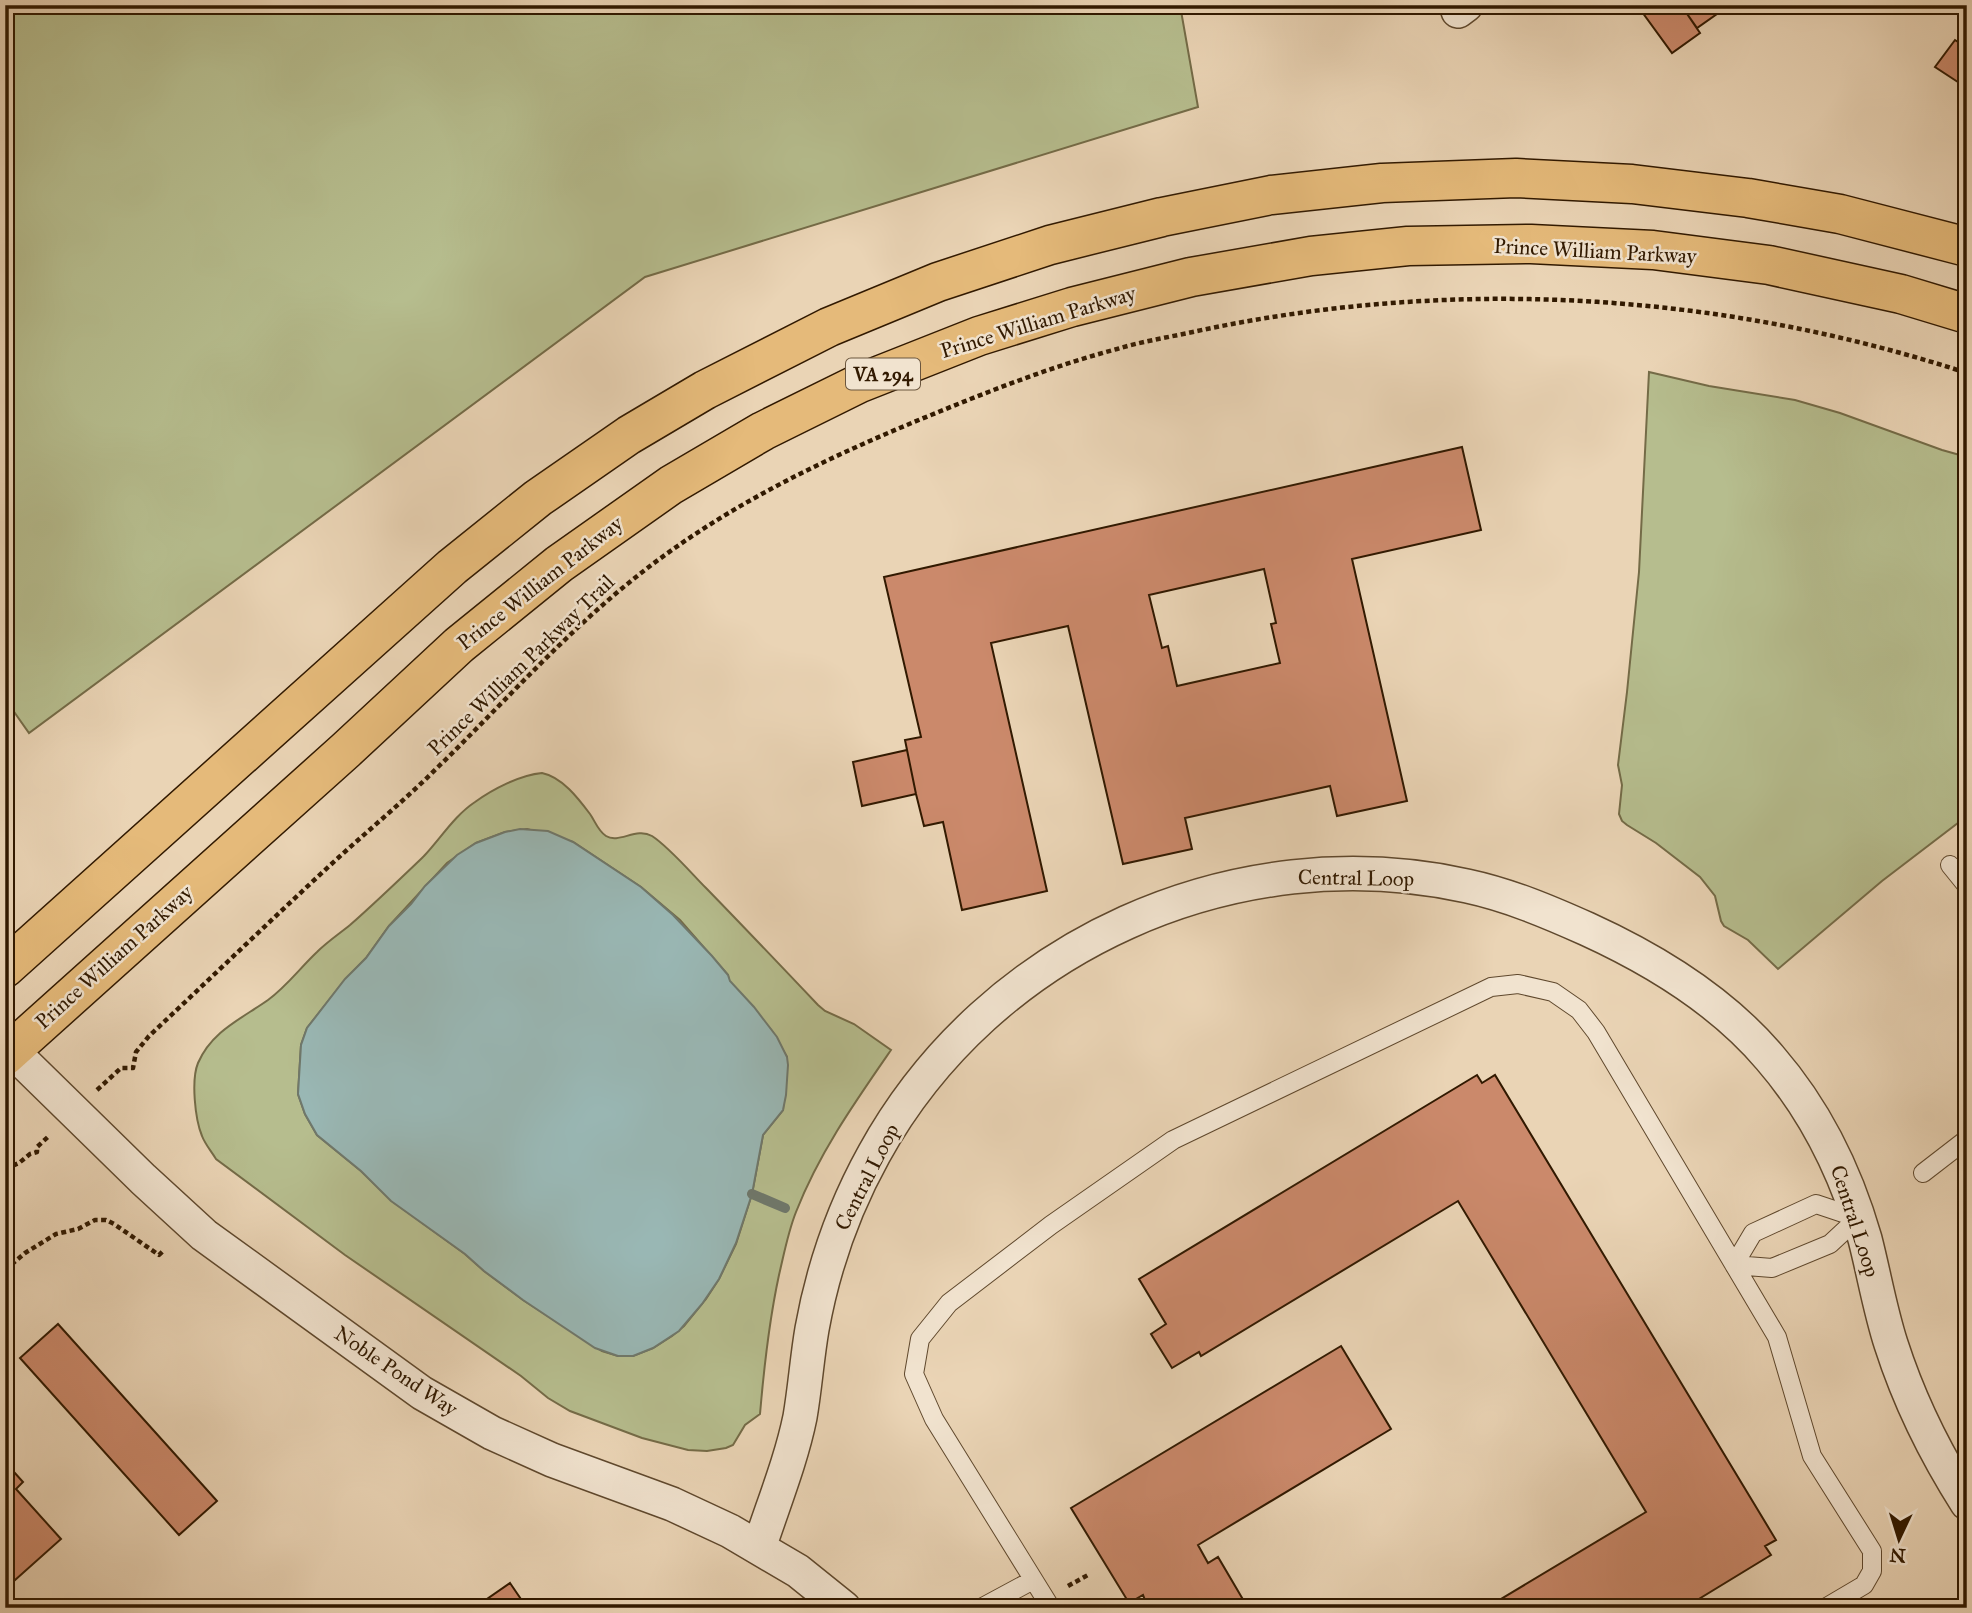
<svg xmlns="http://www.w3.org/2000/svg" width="1972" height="1613" font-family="'IM FELL Great Primer',serif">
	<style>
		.green { fill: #b6bd8e; stroke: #746b47; stroke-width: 2; fill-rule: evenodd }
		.water { fill: #99b7b4; stroke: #6f786c; stroke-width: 2 }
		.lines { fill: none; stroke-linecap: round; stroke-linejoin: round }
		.stream { stroke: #6f786c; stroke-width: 10 }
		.building { fill: #cb896b; stroke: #311900; stroke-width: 2; fill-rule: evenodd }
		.service-casing { stroke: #5f482d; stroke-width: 20 }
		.minor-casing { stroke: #5f482d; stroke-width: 36 }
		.trunk-casing { stroke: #311900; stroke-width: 41 }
		.path { stroke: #311900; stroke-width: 4.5; stroke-dasharray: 5 3.5; stroke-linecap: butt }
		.service { stroke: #f1e3cf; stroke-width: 18 }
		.minor { stroke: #f1e3cf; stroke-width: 33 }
		.trunk { stroke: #e5ba7a; stroke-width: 38 }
		.labels { text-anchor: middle; stroke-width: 5; stroke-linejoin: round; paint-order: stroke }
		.shield { fill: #f1e3cf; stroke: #6b563e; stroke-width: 2 }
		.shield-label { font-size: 19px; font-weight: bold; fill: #311900 }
		.street-label { font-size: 21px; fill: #311900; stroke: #f1e3cf }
	</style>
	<rect width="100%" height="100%" fill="#ead4b5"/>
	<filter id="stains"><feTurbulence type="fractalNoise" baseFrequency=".00286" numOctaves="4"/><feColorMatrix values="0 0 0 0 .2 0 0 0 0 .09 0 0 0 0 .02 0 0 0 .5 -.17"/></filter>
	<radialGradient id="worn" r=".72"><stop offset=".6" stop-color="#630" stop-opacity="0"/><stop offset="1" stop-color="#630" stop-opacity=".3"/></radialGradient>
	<!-- green -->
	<path class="green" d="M 5,5 L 1180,5 L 1198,107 L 645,277 L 29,733 L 5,699 Z
		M 1649,372 L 1709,386 L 1795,400 L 1840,413 L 1942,450 L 1967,457 L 1967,816 L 1882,881 L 1778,969 L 1748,940 L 1724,926 L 1721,921 L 1715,896 L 1700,877 L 1656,843 L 1627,825 L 1622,821 L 1619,814 L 1622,785 L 1618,765 L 1627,692 L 1639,572 Z
		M 542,773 C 562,777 578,798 590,814 C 595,821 598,831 606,836 C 619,844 636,827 652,836 C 669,847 692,874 706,888 C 744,927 781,966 818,1005 L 825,1011 L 854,1024 L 891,1050 C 855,1102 819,1153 796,1212 C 788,1232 784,1254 779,1275 C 769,1321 764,1367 760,1414 L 745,1425 L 733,1445 L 726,1448 L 707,1451 L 688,1450 L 642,1438 L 570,1411 L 548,1398 L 521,1376 L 345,1255 L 216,1159 C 211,1151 205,1144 202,1136 C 195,1119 191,1080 198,1063 C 212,1031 241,1019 268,1000 C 287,986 300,968 317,952 C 327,942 339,934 350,925 C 375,903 400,879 424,856 C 441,838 454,816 475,802 C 493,789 520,775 542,773 ZM 527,829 L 573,842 L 641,887 L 680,920 L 728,975 L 729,981 L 772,1031 L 787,1057 L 783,1110 L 763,1135 L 752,1194 L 736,1244 L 719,1279 L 706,1299 L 684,1326 L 672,1336 L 653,1348 L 633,1356 L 618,1356 L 602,1351 L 523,1300 L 484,1271 L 465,1254 L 392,1201 L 361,1171 L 317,1135 L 305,1114 L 298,1094 L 301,1045 L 307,1028 L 345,980 L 366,958 L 389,926 L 447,863 L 476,843 L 505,832 Z"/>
	<!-- water -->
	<path class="water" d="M 520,829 L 548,831 L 573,842 L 641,887 L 673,915 L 712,956 L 728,975 L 730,981 L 754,1007 L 777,1037 L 787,1057 L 788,1065 L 786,1095 L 783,1110 L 763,1135 L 752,1194 L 736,1243 L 719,1279 L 702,1304 L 679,1331 L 653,1348 L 633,1356 L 618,1356 L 595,1348 L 523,1300 L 484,1271 L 465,1254 L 391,1201 L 361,1171 L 317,1135 L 305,1114 L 298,1094 L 301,1045 L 307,1028 L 345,979 L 366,958 L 389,926 L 411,904 L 425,886 L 457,855 L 476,843 L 505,832 Z"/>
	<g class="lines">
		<!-- stream -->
		<path class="stream" d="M 752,1194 L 785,1208"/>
	</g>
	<!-- building -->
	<path class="building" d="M 1637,5 L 1681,5 L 1700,33 L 1672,53 Z
		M 1681,5 L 1721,5 L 1724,9 L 1697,28 Z
		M 1955,40 L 1967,48 L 1967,88 L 1935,67 Z
		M 1462,447 L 1481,530 L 1352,559 L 1407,801 L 1337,816 L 1330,786 L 1185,818 L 1192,849 L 1123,864 L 1068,626 L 991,643 L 1047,891 L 962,910 L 943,822 L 924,826 L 916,794 L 905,740 L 921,737 L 884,577 ZM 1264,569 L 1276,623 L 1271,624 L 1280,663 L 1177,686 L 1168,646 L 1162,648 L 1149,595 Z
		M 907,750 L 916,794 L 862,806 L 853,762 Z
		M 1477,1075 L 1482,1083 L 1495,1075 L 1776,1540 L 1765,1546 L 1771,1555 L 1684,1608 L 1486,1608 L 1646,1512 L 1458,1201 L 1201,1356 L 1199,1352 L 1172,1368 L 1151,1334 L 1166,1324 L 1139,1279 Z
		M 58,1324 L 217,1501 L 179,1535 L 20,1358 Z
		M 1341,1346 L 1391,1429 L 1198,1545 L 1208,1563 L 1218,1557 L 1248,1608 L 1132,1608 L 1145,1600 L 1143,1595 L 1129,1603 L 1071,1508 Z
		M 5,1462 L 23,1482 L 16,1489 L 61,1539 L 5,1589 Z
		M 510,1583 L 527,1608 L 474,1608 Z"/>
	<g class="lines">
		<defs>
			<path id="service" d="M 1950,865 L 1967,886
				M 1923,1173 L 1967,1139
				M 1816,1204 L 1858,1218 L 1830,1244 L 1772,1268 L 1734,1265 L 1753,1233 Z
				M 981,1608 L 1033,1580
				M 1051,1608 L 934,1419 L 914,1374 L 920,1339 L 949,1303 L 1051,1225 L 1173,1140 L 1491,987 L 1518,984 L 1553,992 L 1579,1010 L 1596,1032 L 1777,1337 L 1812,1456 L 1872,1551 L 1872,1571 L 1864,1585 L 1825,1608"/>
			<path id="minor" d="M 1458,11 L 1466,5
				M 5,1044 L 143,1179 L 204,1235 L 422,1393 L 492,1433 L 552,1460 L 672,1504 L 730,1531 L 798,1571 L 844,1608
				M 759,1548 C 773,1505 791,1461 800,1417 C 805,1388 807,1358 812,1329 C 823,1268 844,1208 874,1154 C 989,945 1235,835 1467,886 C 1509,895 1549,912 1587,929 C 1655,960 1721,1000 1770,1058 C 1815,1110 1846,1173 1865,1239 C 1874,1274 1880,1310 1891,1344 C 1909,1400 1935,1453 1967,1503"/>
			<path id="trunk" d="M 5,968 L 452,567 L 538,498 L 629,435 L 705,390 L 829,327 L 938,282 L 1050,245 L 1162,217 L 1271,195 L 1382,183 L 1516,178 L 1632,184 L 1748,198 L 1840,214 L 1967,247
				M 5,1056 L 346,750 L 459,645 L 559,564 L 671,485 L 763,431 L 860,383 L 979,336 L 1072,307 L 1191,277 L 1311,256 L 1408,246 L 1531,244 L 1653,250 L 1769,265 L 1901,294 L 1967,314"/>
		</defs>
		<!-- service casing -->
		<use href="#service" class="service-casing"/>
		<!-- minor casing -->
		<use href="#minor" class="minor-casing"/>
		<!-- trunk casing -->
		<use href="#trunk" class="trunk-casing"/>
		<!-- path -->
		<path class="path" d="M 97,1090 L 121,1068 L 133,1068 L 136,1052 L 149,1036 C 212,977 274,917 338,858 C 371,828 406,799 438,767 C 512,695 580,616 665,555 C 746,496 838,453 931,415 C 992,390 1053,366 1117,349 C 1140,342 1164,338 1188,333 C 1446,276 1716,291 1967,373
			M 5,1169 L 19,1163 L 30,1154 L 37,1152 L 37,1147 L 50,1135
			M 5,1270 L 25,1253 L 56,1234 L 78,1229 L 95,1220 L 106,1220 L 114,1224 L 159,1255 L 163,1251
			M 1068,1586 L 1088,1575"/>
		<!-- service -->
		<use href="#service" class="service"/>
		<!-- minor -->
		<use href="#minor" class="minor"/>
		<!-- trunk -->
		<use href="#trunk" class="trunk"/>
	</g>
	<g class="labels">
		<!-- shield labels -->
		<rect class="shield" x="846" y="358.5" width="74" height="31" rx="5"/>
		<g class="shield-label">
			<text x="883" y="381">VA 294</text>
		</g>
		<!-- street labels -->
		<g class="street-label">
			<text transform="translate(1595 251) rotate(3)" y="7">Prince William Parkway</text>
			<text transform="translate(1038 322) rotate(-17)" y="7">Prince William Parkway</text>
			<text transform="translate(540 583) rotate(-38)" y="7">Prince William Parkway</text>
			<text transform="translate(521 665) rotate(-44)" y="7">Prince William Parkway Trail</text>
			<text transform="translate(1356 878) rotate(1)" y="7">Central Loop</text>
			<text transform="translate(114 957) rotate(-42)" y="7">Prince William Parkway</text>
			<text transform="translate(867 1177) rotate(-63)" y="7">Central Loop</text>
			<text transform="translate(1855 1221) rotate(72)" y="7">Central Loop</text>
			<text transform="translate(396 1371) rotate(34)" y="7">Noble Pond Way</text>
		</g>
	</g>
	<!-- margin -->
	<rect width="1972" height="1613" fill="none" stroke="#ead4b5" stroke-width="28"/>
	<rect x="7" y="7" width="1958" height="1599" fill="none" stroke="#311900" stroke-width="3.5"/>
	<rect x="14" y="14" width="1944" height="1585" fill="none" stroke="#311900" stroke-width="2"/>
	<!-- north arrow -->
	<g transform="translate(1899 1539) rotate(184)" stroke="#f1e3cf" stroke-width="5" paint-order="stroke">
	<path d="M0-5L12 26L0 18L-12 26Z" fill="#311900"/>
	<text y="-10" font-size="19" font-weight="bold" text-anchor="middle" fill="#311900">N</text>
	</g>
	<rect width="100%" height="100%" filter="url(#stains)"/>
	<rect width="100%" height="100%" fill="url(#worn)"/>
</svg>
